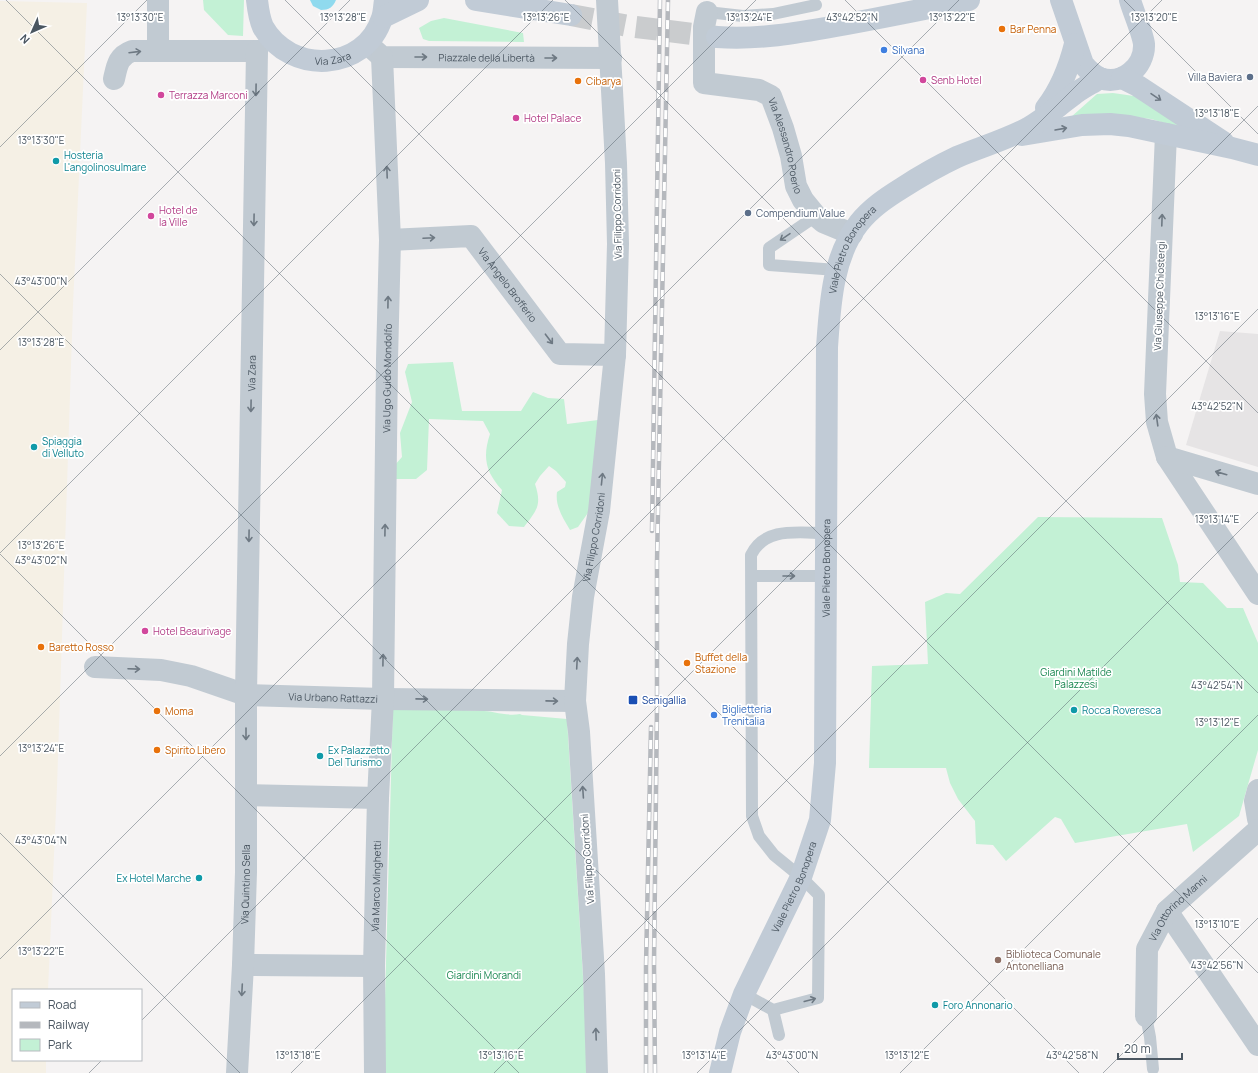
<svg xmlns="http://www.w3.org/2000/svg" width="1258" height="1073" font-family="Manrope,sans-serif">
	<style>
		.education { fill: #e6e4e5 }
		.green { fill: #c3f1d5 }
		.sand { fill: #f5f0e5 }
		.water { fill: #90daee }
		.lines { fill: none; stroke-linecap: round; stroke-linejoin: round }
		.secondary-tunnel { stroke: #caccce; stroke-width: 22; stroke-dasharray: 22 11; stroke-linecap: butt }
		.lane { stroke: #c1cad2; stroke-width: 12 }
		.street { stroke: #c1cad2; stroke-width: 22 }
		.secondary { stroke: #c1cbd6; stroke-width: 22 }
		.rail-casing { stroke: #b5b8bd; stroke-width: 4.5 }
		.rail { stroke: #fff; stroke-width: 3; stroke-dasharray: 9; stroke-linecap: butt }
		.oneway { stroke: #6e7983 }
		.oneway2 { stroke: #6e7984 }
		.ticks { fill: none; stroke: #4a5661; stroke-width: 1; stroke-opacity: 0.45 }
		.food-dot { fill: #e8710a; stroke: #fff; stroke-width: 1.5 }
		.shop-dot { fill: #3f7fe0; stroke: #fff; stroke-width: 1.5 }
		.service-dot { fill: #5c6f8a; stroke: #fff; stroke-width: 1.5 }
		.hotel-dot { fill: #d1479c; stroke: #fff; stroke-width: 1.5 }
		.culture-dot { fill: #0f9aa8; stroke: #fff; stroke-width: 1.5 }
		.transit-dot { fill: #1a4fb4; stroke: #fff; stroke-width: 1.5 }
		.education-dot { fill: #8d6e63; stroke: #fff; stroke-width: 1.5 }
		.labels { text-anchor: middle; stroke-width: 3.5; stroke-linejoin: round; paint-order: stroke }
		.food-label { font-size: 10px; fill: #c56008; stroke: #fff; text-anchor: start }
		.shop-label { font-size: 10px; fill: #366cbe; stroke: #fff; text-anchor: start }
		.street-label { font-size: 10px; fill: #4a5661; stroke: #fff }
		.service-label { font-size: 10px; fill: #4e5e75; stroke: #fff; text-anchor: end }
		.hotel-label { font-size: 10px; fill: #b23c85; stroke: #fff; text-anchor: start }
		.culture-label { font-size: 10px; fill: #0d838f; stroke: #fff; text-anchor: start }
		.park-label { font-size: 10px; fill: #17864f; stroke: #fff }
		.transit-label { font-size: 10px; fill: #164399; stroke: #fff; text-anchor: start }
		.education-label { font-size: 10px; fill: #785e54; stroke: #fff; text-anchor: start }
		.ticks-label { font-size: 10px; text-anchor: middle; fill: #4a5661; stroke: #fff; stroke-width: 3.5; stroke-linejoin: round; paint-order: stroke }
	</style>
	<rect width="100%" height="100%" fill="#f5f3f3"/>
	<!-- education -->
	<path class="education" d="M 1220,331 L 1258,334 L 1258,467 L 1186,445 Z"/>
	<!-- green -->
	<path class="green" d="M 203,0 L 244,0 L 243,36 L 228,35 L 204,10 Z
		M 444,18 L 523,33 L 524,42 L 429,41 L 423,39 L 419,28 L 431,21 Z
		M 1113,93 L 1134,96 L 1189,130 L 1151,119 L 1119,115 L 1071,117 L 1097,94 Z
		M 453,362 L 462,411 L 521,411 L 533,392 L 548,398 L 564,399 L 567,424 L 598,420 L 590,510 L 578,527 L 570,530 C 563,518 555,506 557,492 L 565,487 L 566,482 L 556,471 L 549,466 L 540,476 L 535,484 C 542,505 537,510 524,527 L 509,526 L 497,513 L 502,490 C 486,472 482,458 490,434 L 483,421 L 429,419 L 427,470 L 416,479 L 395,479 L 394,466 L 402,457 L 400,433 L 412,402 L 405,372 L 408,364 Z
		M 1038,517 L 1162,518 L 1178,565 L 1180,582 L 1203,583 L 1227,608 L 1243,608 L 1258,643 L 1258,750 L 1239,816 L 1193,852 L 1187,824 L 1075,843 L 1061,819 L 1055,817 L 1006,861 L 993,845 L 976,844 L 975,821 L 958,799 L 950,783 L 946,768 L 869,768 L 872,666 L 928,664 L 925,602 L 946,593 L 960,594 Z
		M 393,704 L 476,711 C 489,709 505,717 520,714 L 522,715 L 567,719 L 589,1073 L 383,1073 Z"/>
	<!-- sand -->
	<path class="sand" d="M 0,1 L 87,3 L 73,305 L 57,787 L 48,990 L 13,990 L 13,1060 L 46,1060 L 46,1073 L 0,1073 Z"/>
	<!-- water -->
	<path class="water" d="M 310,0 L 336,0 C 333,7 329,10 321,10 L 313,6 Z"/>
	<g class="lines">
		<!-- secondary-tunnel -->
		<path class="secondary-tunnel" d="M 571,15 L 628,26 L 717,37"/>
		<!-- lane -->
		<path class="lane" d="M 707,12 L 743,16 L 773,14 L 816,5
			M 816,216 L 769,248 L 769,265 L 837,270
			M 751,576 L 826,576
			M 744,994 L 773,1010 L 779,1035
			M 773,1010 L 818,998 L 819,895 L 801,877 L 774,855 L 759,836 L 752,816 L 751,555 C 765,526 799,533 826,533
			M 1146,1016 L 1150,1037 L 1153,1069"/>
		<!-- street -->
		<g class="street">
			<path id="s1" d="M 707,12 L 704,27 L 704,83 L 759,90 L 771,96 L 783,128 L 791,156 L 796,186 L 803,200 L 816,216 L 823,222 L 852,234"/>
			<path id="s2" d="M 372,48 L 382,57 L 611,58"/>
			<path d="M 158,51 L 158,0"/>
			<path d="M 114,79 C 117,66 118,56 132,51 L 257,51"/>
			<path d="M 1166,134 L 1155,394 L 1157,422 L 1167,457 L 1258,594"/>
			<path id="s3" d="M 390,240 L 471,236 L 560,354 L 615,355"/>
			<path d="M 1167,457 L 1258,484"/>
			<path id="s4" d="M 95,667 L 161,670 L 191,676 L 246,695 L 383,699 L 575,701"/>
			<path d="M 1258,790 L 1255,801 L 1258,819"/>
			<path d="M 247,795 L 378,798"/>
			<path d="M 1167,911 L 1258,1045"/>
			<path d="M 243,965 L 374,966"/>
			<path id="s5" d="M 1146,1016 L 1147,949 L 1167,911 L 1258,830"/>
			<path id="s6" d="M 237,1073 L 243,965 L 246,872 L 246,695 L 257,51"/>
			<path id="s7" d="M 375,1073 L 374,966 L 378,798 L 383,699 L 387,360 L 390,240 L 382,57"/>
			<path id="s8" d="M 597,1073 L 594,974 L 579,732 L 575,701 L 578,644 L 583,597 L 599,511 L 615,355 L 618,244 L 616,163 L 607,0"/>
		</g>
		<!-- secondary -->
		<g class="secondary">
			<path id="s9" d="M 257,0 C 258,9 259,18 263,27 C 290,75 365,72 382,18 C 384,13 384,6 385,0"/>
			<path d="M 476,0 L 571,15"/>
			<path d="M 1061,0 L 1083,64 C 1088,70 1093,75 1100,78 C 1122,86 1145,67 1144,44 C 1143,34 1133,11 1130,0"/>
			<path d="M 383,17 L 418,0"/>
			<path d="M 717,37 C 758,40 797,33 836,26 C 881,18 925,9 969,0"/>
			<path d="M 1122,78 L 1138,86 L 1223,142"/>
			<path d="M 1046,108 C 1061,89 1069,68 1075,44"/>
			<path d="M 1022,135 L 1082,125 L 1110,124 L 1129,126 L 1232,148 L 1258,155"/>
			<path id="s10" d="M 720,1073 L 730,1032 L 744,994 L 801,877 L 820,820 L 825,763 L 827,347 C 830,306 832,257 859,223 C 871,208 886,198 902,188 C 919,177 938,166 957,157 C 981,147 1005,140 1028,128 C 1044,119 1057,107 1072,96 C 1080,89 1091,84 1100,78"/>
		</g>
		<defs>
			<path id="rail" d="M 652,531 L 660,0
				M 646,1073 L 646,966 L 651,727
				M 655,1073 L 654,964 L 657,706 L 657,562 L 668,0"/>
		</defs>
		<!-- rail casing -->
		<use href="#rail" class="rail-casing"/>
		<!-- rail -->
		<use href="#rail" class="rail"/>
	</g>
	<!-- one-way arrows -->
	<defs><path id="oneway-shaft" d="M-6 0H5M1.5-3L5.5 0L1.5 3" fill="none" stroke-width="1.6" stroke-linecap="round" stroke-linejoin="round"/></defs>
	<g class="oneway">
		<use href="#oneway-shaft" transform="translate(135 52) rotate(-7)"/>
		<use href="#oneway-shaft" transform="translate(421 57)"/>
		<use href="#oneway-shaft" transform="translate(551 58)"/>
		<use href="#oneway-shaft" transform="translate(256 90) rotate(91)"/>
		<use href="#oneway-shaft" transform="translate(387 172) rotate(-92)"/>
		<use href="#oneway-shaft" transform="translate(254 220) rotate(91)"/>
		<use href="#oneway-shaft" transform="translate(1162 220) rotate(-88)"/>
		<use href="#oneway-shaft" transform="translate(785 237) rotate(146)"/>
		<use href="#oneway-shaft" transform="translate(429 238) rotate(-3)"/>
		<use href="#oneway-shaft" transform="translate(388 302) rotate(-89)"/>
		<use href="#oneway-shaft" transform="translate(549 339) rotate(53)"/>
		<use href="#oneway-shaft" transform="translate(251 406) rotate(91)"/>
		<use href="#oneway-shaft" transform="translate(1157 420) rotate(-98)"/>
		<use href="#oneway-shaft" transform="translate(1221 473) rotate(-164)"/>
		<use href="#oneway-shaft" transform="translate(602 479) rotate(-84)"/>
		<use href="#oneway-shaft" transform="translate(385 530) rotate(-89)"/>
		<use href="#oneway-shaft" transform="translate(249 536) rotate(91)"/>
		<use href="#oneway-shaft" transform="translate(789 576)"/>
		<use href="#oneway-shaft" transform="translate(383 660) rotate(-89)"/>
		<use href="#oneway-shaft" transform="translate(577 663) rotate(-87)"/>
		<use href="#oneway-shaft" transform="translate(134 669) rotate(2)"/>
		<use href="#oneway-shaft" transform="translate(422 699) rotate(1)"/>
		<use href="#oneway-shaft" transform="translate(552 701) rotate(1)"/>
		<use href="#oneway-shaft" transform="translate(246 734) rotate(90)"/>
		<use href="#oneway-shaft" transform="translate(583 792) rotate(-94)"/>
		<use href="#oneway-shaft" transform="translate(242 990) rotate(93)"/>
		<use href="#oneway-shaft" transform="translate(810 1000) rotate(-15)"/>
		<use href="#oneway-shaft" transform="translate(596 1034) rotate(-92)"/>
	</g>
	<g class="oneway2">
		<use href="#oneway-shaft" transform="translate(1156 97) rotate(34)"/>
		<use href="#oneway-shaft" transform="translate(1061 129) rotate(-10)"/>
	</g>
	<!-- ticks -->
	<path class="ticks" d="M 6,0 L 1079,1073M 285,0 L 1258,973M 565,0 L 1258,693M 845,0 L 1258,413M 1124,0 L 1258,134M 0,147 L 147,0M 0,274 L 799,1073M 0,350 L 350,0M 0,553 L 553,0M 0,554 L 519,1073M 0,756 L 756,0M 0,833 L 240,1073M 0,959 L 959,0M 141,1021 L 1162,0M 89,1073 L 102,1060M 291,1073 L 1258,106M 494,1073 L 1258,309M 697,1073 L 1258,512M 900,1073 L 1258,715M 1103,1073 L 1258,918"/>
	<!-- markers -->
	<g class="food-dot">
		<circle cx="1002" cy="29" r="4"/>
		<circle cx="578" cy="81" r="4"/>
		<circle cx="41" cy="647" r="4"/>
		<circle cx="687" cy="663" r="4"/>
		<circle cx="157" cy="711" r="4"/>
		<circle cx="157" cy="750" r="4"/>
	</g>
	<g class="shop-dot">
		<circle cx="884" cy="50" r="4"/>
		<circle cx="714" cy="715" r="4"/>
	</g>
	<g class="service-dot">
		<circle cx="1250" cy="77" r="4"/>
		<circle cx="748" cy="213" r="4"/>
	</g>
	<g class="hotel-dot">
		<circle cx="923" cy="80" r="4"/>
		<circle cx="161" cy="95" r="4"/>
		<circle cx="516" cy="118" r="4"/>
		<circle cx="151" cy="216" r="4"/>
		<circle cx="145" cy="631" r="4"/>
	</g>
	<g class="culture-dot">
		<circle cx="56" cy="161" r="4"/>
		<circle cx="34" cy="447" r="4"/>
		<circle cx="1074" cy="710" r="4"/>
		<circle cx="320" cy="756" r="4"/>
		<circle cx="199" cy="878" r="4"/>
		<circle cx="935" cy="1005" r="4"/>
	</g>
	<rect class="transit-dot" x="628" y="695" width="10" height="10" rx="2"/>
	<circle class="education-dot" cx="998" cy="960" r="4"/>
	<g class="labels">
		<!-- food labels -->
		<g class="food-label">
			<text x="1010" y="33">Bar Penna</text>
			<text x="586" y="85">Cibarya</text>
			<text x="49" y="651">Baretto Rosso</text>
			<text x="695" y="661">Buffet della<tspan x="695" dy="12">Stazione</tspan></text>
			<text x="165" y="715">Moma</text>
			<text x="165" y="754">Spirito Libero</text>
		</g>
		<!-- shop labels -->
		<g class="shop-label">
			<text x="892" y="54">Silvana</text>
			<text x="722" y="713">Biglietteria<tspan x="722" dy="12">Trenitalia</tspan></text>
		</g>
		<!-- street labels -->
		<g class="street-label">
			<text dy="4" stroke="none"><textPath href="#s9" startOffset="110">Via Zara</textPath></text>
			<text dy="4" stroke="none"><textPath href="#s2" startOffset="118">Piazzale della Libertà</textPath></text>
			<text dy="4" stroke="none"><textPath href="#s1" startOffset="192">Via Alessandro Poerio</textPath></text>
			<text transform="translate(617 214) rotate(-91)" y="4">Via Filippo Corridoni</text>
			<text dy="4" stroke="none"><textPath href="#s10" startOffset="849">Viale Pietro Bonopera</textPath></text>
			<text dy="4" stroke="none"><textPath href="#s3" startOffset="142">Via Angelo Brofferio</textPath></text>
			<text transform="translate(1159 296) rotate(-88)" y="4">Via Giuseppe Chiostergi</text>
			<text dy="4" stroke="none"><textPath href="#s6" startOffset="700">Via Zara</textPath></text>
			<text dy="4" stroke="none"><textPath href="#s7" startOffset="695">Via Ugo Guido Mondolfo</textPath></text>
			<text dy="4" stroke="none"><textPath href="#s8" startOffset="538">Via Filippo Corridoni</textPath></text>
			<text dy="4" stroke="none"><textPath href="#s10" startOffset="525">Viale Pietro Bonopera</textPath></text>
			<text dy="4" stroke="none"><textPath href="#s4" startOffset="242">Via Urbano Rattazzi</textPath></text>
			<text transform="translate(587 859) rotate(-94)" y="4">Via Filippo Corridoni</text>
			<text dy="4" stroke="none"><textPath href="#s6" startOffset="189">Via Quintino Sella</textPath></text>
			<text dy="4" stroke="none"><textPath href="#s7" startOffset="187">Via Marco Minghetti</textPath></text>
			<text dy="4" stroke="none"><textPath href="#s10" startOffset="201">Viale Pietro Bonopera</textPath></text>
			<text dy="4" stroke="none"><textPath href="#s5" startOffset="119">Via Ottorino Manni</textPath></text>
		</g>
		<!-- service labels -->
		<g class="service-label">
			<text x="1242" y="81">Villa Baviera</text>
			<text x="756" y="217" text-anchor="start">Compendium Value</text>
		</g>
		<!-- hotel labels -->
		<g class="hotel-label">
			<text x="931" y="84">Senb Hotel</text>
			<text x="169" y="99">Terrazza Marconi</text>
			<text x="524" y="122">Hotel Palace</text>
			<text x="159" y="214">Hotel de<tspan x="159" dy="12">la Ville</tspan></text>
			<text x="153" y="635">Hotel Beaurivage</text>
		</g>
		<!-- culture labels -->
		<g class="culture-label">
			<text x="64" y="159">Hosteria<tspan x="64" dy="12">L'angolinosulmare</tspan></text>
			<text x="42" y="445">Spiaggia<tspan x="42" dy="12">di Velluto</tspan></text>
			<text x="1082" y="714">Rocca Roveresca</text>
			<text x="328" y="754">Ex Palazzetto<tspan x="328" dy="12">Del Turismo</tspan></text>
			<text x="191" y="882" text-anchor="end">Ex Hotel Marche</text>
			<text x="943" y="1009">Foro Annonario</text>
		</g>
		<!-- park labels -->
		<g class="park-label">
			<text x="1076" y="676">Giardini Matilde<tspan x="1076" dy="12">Palazzesi</tspan></text>
			<text x="484" y="979">Giardini Morandi</text>
		</g>
		<!-- transit labels -->
		<g class="transit-label">
			<text x="642" y="704">Senigallia</text>
		</g>
		<!-- education labels -->
		<g class="education-label">
			<text x="1006" y="958">Biblioteca Comunale<tspan x="1006" dy="12">Antonelliana</tspan></text>
		</g>
	</g>
	<g class="ticks-label">
		<text x="140" y="21">13°13'30"E</text>
		<text x="343" y="21">13°13'28"E</text>
		<text x="546" y="21">13°13'26"E</text>
		<text x="749" y="21">13°13'24"E</text>
		<text x="852" y="21">43°42'52"N</text>
		<text x="952" y="21">13°13'22"E</text>
		<text x="1154" y="21">13°13'20"E</text>
		<text x="1217" y="117">13°13'18"E</text>
		<text x="41" y="144">13°13'30"E</text>
		<text x="41" y="285">43°43'00"N</text>
		<text x="1217" y="320">13°13'16"E</text>
		<text x="41" y="346">13°13'28"E</text>
		<text x="1217" y="410">43°42'52"N</text>
		<text x="1217" y="523">13°13'14"E</text>
		<text x="41" y="549">13°13'26"E</text>
		<text x="41" y="564">43°43'02"N</text>
		<text x="1217" y="689">43°42'54"N</text>
		<text x="1217" y="726">13°13'12"E</text>
		<text x="41" y="752">13°13'24"E</text>
		<text x="41" y="844">43°43'04"N</text>
		<text x="1217" y="928">13°13'10"E</text>
		<text x="41" y="955">13°13'22"E</text>
		<text x="1217" y="969">43°42'56"N</text>
		<text x="298" y="1059">13°13'18"E</text>
		<text x="501" y="1059">13°13'16"E</text>
		<text x="704" y="1059">13°13'14"E</text>
		<text x="792" y="1059">43°43'00"N</text>
		<text x="907" y="1059">13°13'12"E</text>
		<text x="1072" y="1059">43°42'58"N</text>
	</g>
	<!-- legend -->
	<rect x="12" y="989" width="130" height="72" fill="#ffffff" stroke="#b7bbc0"/>
	<rect x="20" y="1002" width="20" height="6" fill="#c1cbd6" stroke="#b7bbc0"/>
	<text x="48" y="1009" font-size="12" fill="#4a5661">Road</text>
	<rect x="20" y="1022" width="20" height="6" fill="#b5b8bd" stroke="#b7bbc0"/>
	<text x="48" y="1029" font-size="12" fill="#4a5661">Railway</text>
	<rect x="20" y="1039" width="20" height="12" fill="#c3f1d5" stroke="#b7bbc0"/>
	<text x="48" y="1049" font-size="12" fill="#4a5661">Park</text>
	<!-- north arrow -->
	<g transform="translate(32 32) rotate(225)" stroke="#ffffff" stroke-width="3" paint-order="stroke">
	<path d="M0-3L7 15L0 10L-7 15Z" fill="#4a5661"/>
	<text y="-6" font-size="11" font-weight="bold" text-anchor="middle" fill="#4a5661">N</text>
	</g>
	<!-- scale -->
	<path d="M1118 1053v6h64v-6" fill="none" stroke="#4a5661" stroke-width="2"/>
	<text x="1124" y="1053" font-size="12" fill="#4a5661" stroke="#ffffff" stroke-width="3" paint-order="stroke">20 m</text>
</svg>
